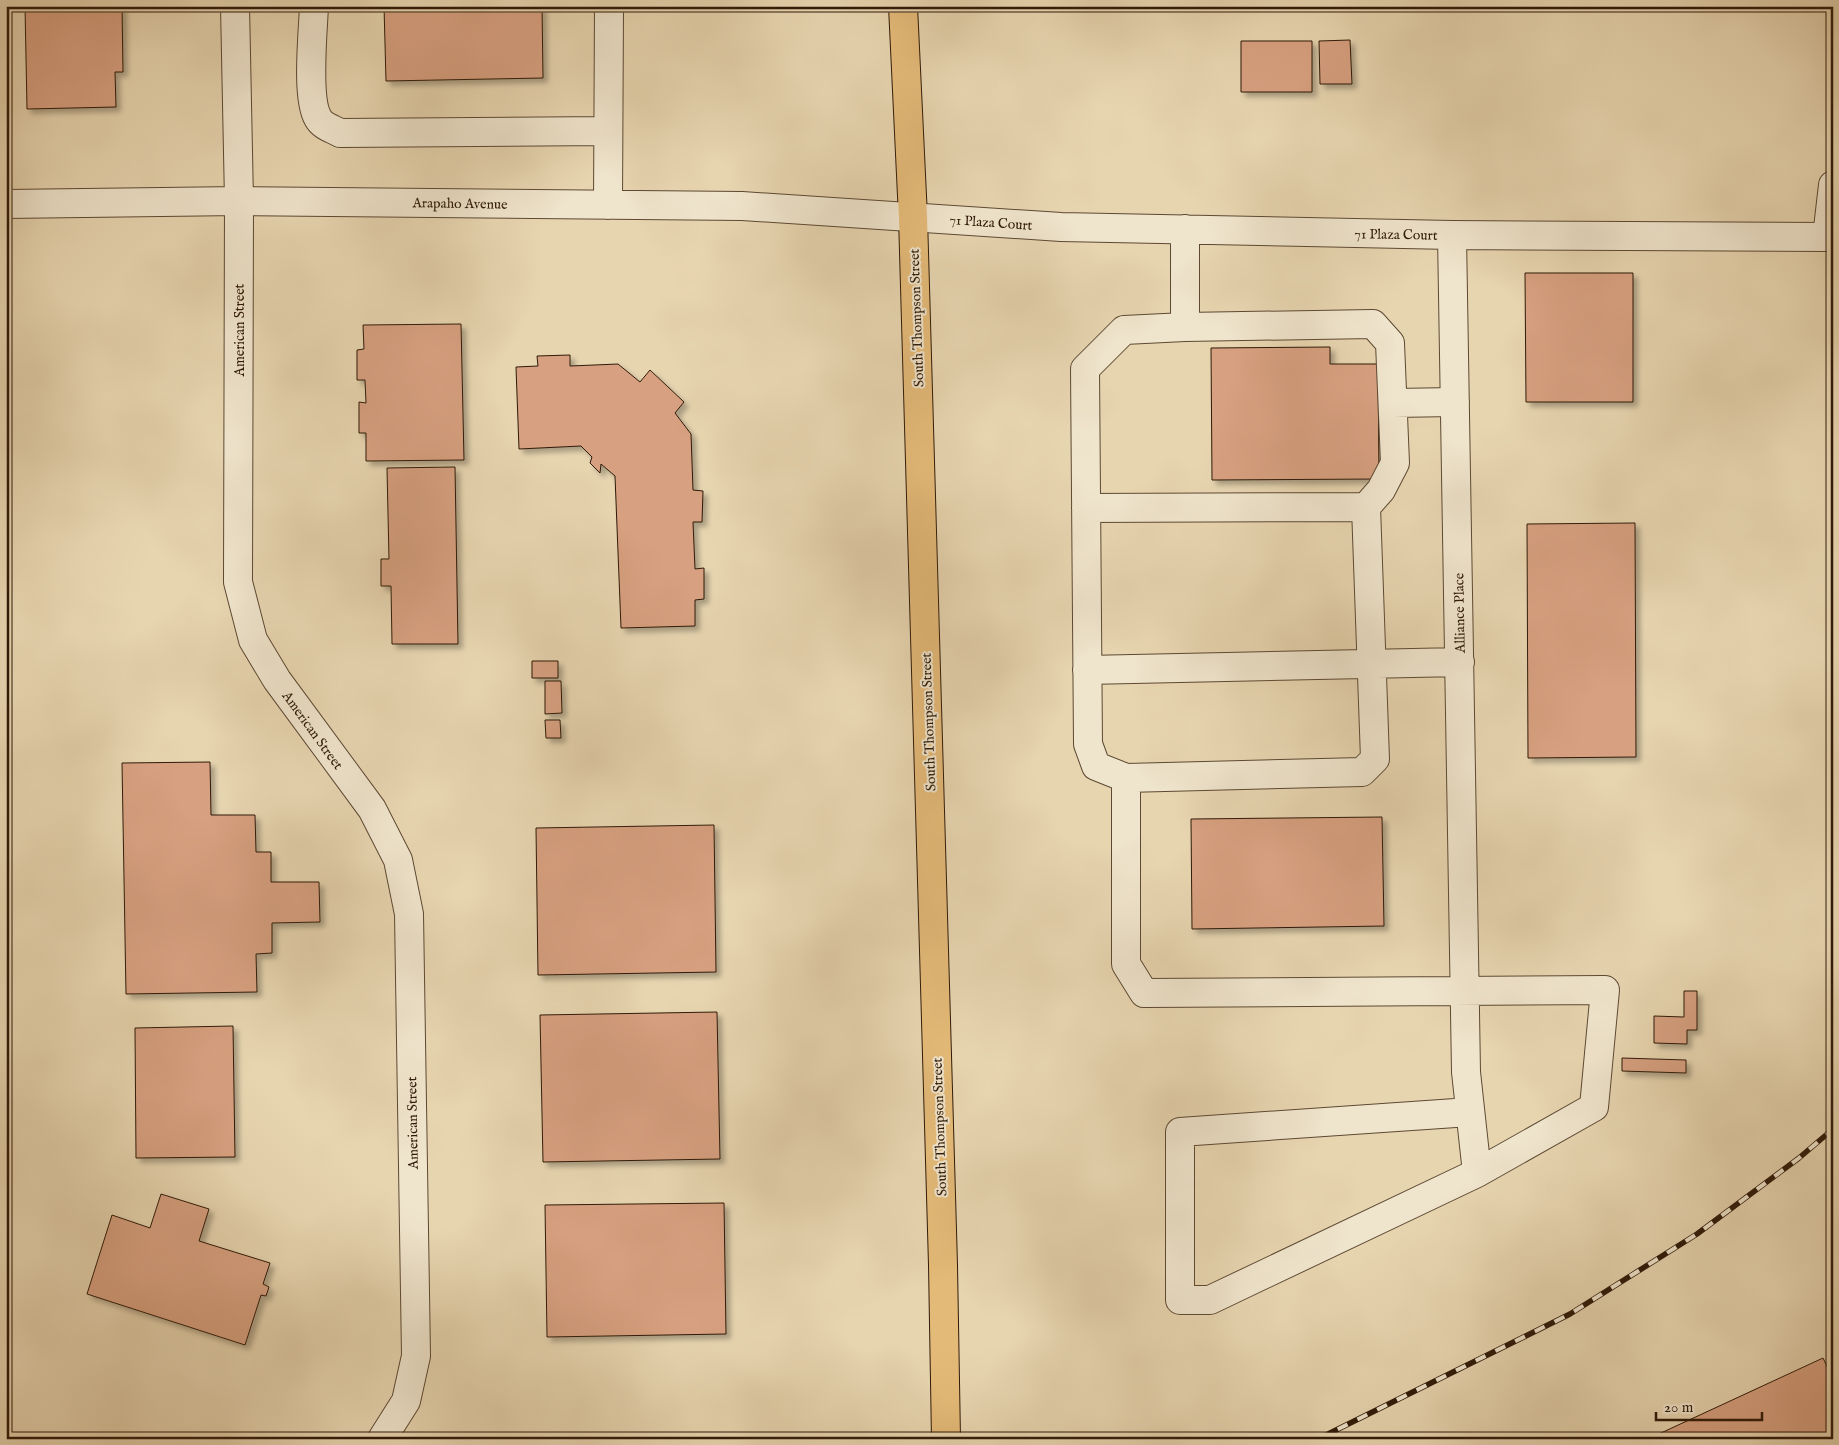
<svg xmlns="http://www.w3.org/2000/svg" width="1839" height="1445" font-family="'IM FELL English',serif">
	<style>
		.building { fill: #d7a080; stroke: #2f1a09; filter: url(#shadow) }
		.lines { fill: none; stroke-linecap: round; stroke-linejoin: round }
		.minor-casing { stroke: #5d4933; stroke-width: 30 }
		.highway-casing { stroke: #2f1a09; stroke-width: 30 }
		.minor { stroke: #efe4cc; stroke-width: 28 }
		.highway { stroke: #e4ba78; stroke-width: 28 }
		.rail-casing { stroke: #2f1a09; stroke-width: 5.5 }
		.rail { stroke: #efe4cc; stroke-width: 4; stroke-dasharray: 11; stroke-linecap: butt }
		.labels { text-anchor: middle; stroke-width: 4; stroke-linejoin: round; paint-order: stroke }
		.street-label { font-size: 14px; fill: #2f1a09; stroke: #efe4cc }
	</style>
	<defs>
		<filter id="shadow"><feDropShadow dx="4.5" dy="4.5" stdDeviation="2.5" flood-color="#0004"/></filter>
	</defs>
	<rect width="100%" height="100%" fill="#e7d5b0"/>
	<filter id="stains"><feTurbulence type="fractalNoise" baseFrequency=".004" numOctaves="4"/><feColorMatrix values="0 0 0 0 .2 0 0 0 0 .09 0 0 0 0 .02 0 0 0 .5 -.17"/></filter>
	<radialGradient id="worn" r=".72"><stop offset=".6" stop-color="#630" stop-opacity="0"/><stop offset="1" stop-color="#630" stop-opacity=".3"/></radialGradient>
	<!-- building -->
	<path class="building" d="M 25,6 L 122,6 L 123,72 L 115,72 L 116,107 L 27,109 Z
		M 384,6 L 542,6 L 543,78 L 386,81 Z
		M 1350,40 L 1352,84 L 1320,84 L 1319,41 Z
		M 1241,41 L 1312,41 L 1312,92 L 1241,92 Z
		M 1525,273 L 1633,273 L 1633,402 L 1526,402 Z
		M 461,324 L 464,460 L 366,461 L 366,433 L 359,433 L 359,402 L 366,403 L 365,380 L 357,380 L 357,350 L 364,349 L 363,325 Z
		M 1330,347 L 1330,364 L 1378,364 L 1379,479 L 1212,480 L 1211,348 Z
		M 570,355 L 570,366 L 618,364 L 640,382 L 650,370 L 684,402 L 675,413 L 691,434 L 693,490 L 703,491 L 702,522 L 693,522 L 695,569 L 704,568 L 704,599 L 695,600 L 695,626 L 621,628 L 615,476 L 601,464 L 600,473 L 590,463 L 592,457 L 581,446 L 519,449 L 516,367 L 538,366 L 537,356 Z
		M 455,467 L 458,644 L 392,644 L 391,586 L 381,586 L 381,559 L 389,559 L 387,468 Z
		M 1635,523 L 1636,757 L 1528,758 L 1527,524 Z
		M 532,661 L 558,661 L 558,678 L 532,678 Z
		M 545,681 L 561,681 L 562,713 L 545,714 Z
		M 545,720 L 560,720 L 561,738 L 546,738 Z
		M 210,762 L 211,815 L 255,815 L 256,852 L 271,852 L 271,882 L 319,882 L 320,922 L 272,923 L 272,953 L 256,954 L 257,992 L 126,994 L 122,763 Z
		M 1382,817 L 1384,926 L 1192,929 L 1191,819 Z
		M 714,825 L 716,972 L 538,975 L 536,828 Z
		M 1684,991 L 1697,991 L 1697,1030 L 1687,1030 L 1687,1044 L 1654,1043 L 1654,1016 L 1684,1017 Z
		M 717,1012 L 720,1159 L 543,1162 L 540,1015 Z
		M 233,1026 L 235,1157 L 136,1158 L 135,1028 Z
		M 1622,1058 L 1686,1060 L 1686,1073 L 1622,1071 Z
		M 161,1194 L 209,1209 L 199,1241 L 270,1263 L 263,1284 L 269,1287 L 266,1296 L 261,1295 L 245,1345 L 87,1294 L 112,1215 L 150,1228 Z
		M 724,1203 L 726,1334 L 547,1337 L 545,1205 Z
		M 1823,1358 L 1833,1379 L 1833,1439 L 1648,1439 Z"/>
	<g class="lines">
		<defs>
			<path id="minor" d="M 235,6 L 239,201 L 238,582 L 253,640 L 277,680 L 372,809 L 398,860 L 409,914 L 416,1356 L 406,1401 L 382,1439
				M 314,6 C 313,32 306,98 318,118 C 322,126 333,129 340,133 L 608,131
				M 6,204 L 239,201 L 742,206 L 1061,227 L 1452,235 L 1827,237 L 1833,185
				M 608,205 L 609,6
				M 1185,229 L 1185,327 L 1124,330 L 1085,369 L 1088,744 L 1096,766 L 1126,778 L 1126,964 L 1144,993 L 1605,990 L 1594,1107 L 1477,1173
				M 1452,235 L 1466,1072 L 1477,1173 L 1210,1300 L 1180,1300 L 1180,1132 L 1470,1112
				M 1393,403 L 1455,402
				M 1086,508 L 1366,507
				M 1087,670 L 1460,662
				M 1126,778 L 1362,772 L 1375,759 L 1366,507 L 1381,490 L 1395,463 L 1390,343 L 1373,324 L 1185,327"/>
			<path id="highway" d="M 903,6 L 913,217 L 943,1265 L 946,1439"/>
		</defs>
		<!-- minor casing -->
		<use href="#minor" class="minor-casing"/>
		<!-- highway casing -->
		<use href="#highway" class="highway-casing"/>
		<!-- minor -->
		<use href="#minor" class="minor"/>
		<!-- highway -->
		<use href="#highway" class="highway"/>
		<defs>
			<path id="rail" d="M 1318,1439 L 1570,1314 L 1697,1234 L 1799,1158 L 1833,1129"/>
		</defs>
		<!-- rail casing -->
		<use href="#rail" class="rail-casing"/>
		<!-- rail -->
		<use href="#rail" class="rail"/>
	</g>
	<g class="labels">
		<!-- street labels -->
		<g class="street-label">
			<text transform="translate(460 203) rotate(1)" y="5">Arapaho Avenue</text>
			<text transform="translate(991 222) rotate(4)" y="5">71 Plaza Court</text>
			<text transform="translate(1396 234) rotate(1)" y="5">71 Plaza Court</text>
			<text transform="translate(916 318) rotate(-92)" y="5">South Thompson Street</text>
			<text transform="translate(239 330) rotate(-90)" y="5">American Street</text>
			<text transform="translate(1459 613) rotate(-91)" y="5">Alliance Place</text>
			<text transform="translate(928 722) rotate(-92)" y="5">South Thompson Street</text>
			<text transform="translate(313 730) rotate(54)" y="5">American Street</text>
			<text transform="translate(412 1123) rotate(-91)" y="5">American Street</text>
			<text transform="translate(939 1127) rotate(-92)" y="5">South Thompson Street</text>
		</g>
	</g>
	<!-- margin -->
	<rect width="1839" height="1445" fill="none" stroke="#e7d5b0" stroke-width="25"/>
	<rect x="8" y="8" width="1824" height="1430" fill="none" stroke="#2f1a09" stroke-width="2.5"/>
	<rect x="12" y="12" width="1814" height="1420" fill="none" stroke="#2f1a09"/>
	<!-- scale -->
	<path d="M1656 1412v8h106v-8" fill="none" stroke="#2f1a09" stroke-width="2.5"/>
	<text x="1664" y="1412" font-size="15" fill="#2f1a09" stroke="#efe4cc" stroke-width="4" paint-order="stroke">20 m</text>
	<rect width="100%" height="100%" filter="url(#stains)"/>
	<rect width="100%" height="100%" fill="url(#worn)"/>
</svg>
